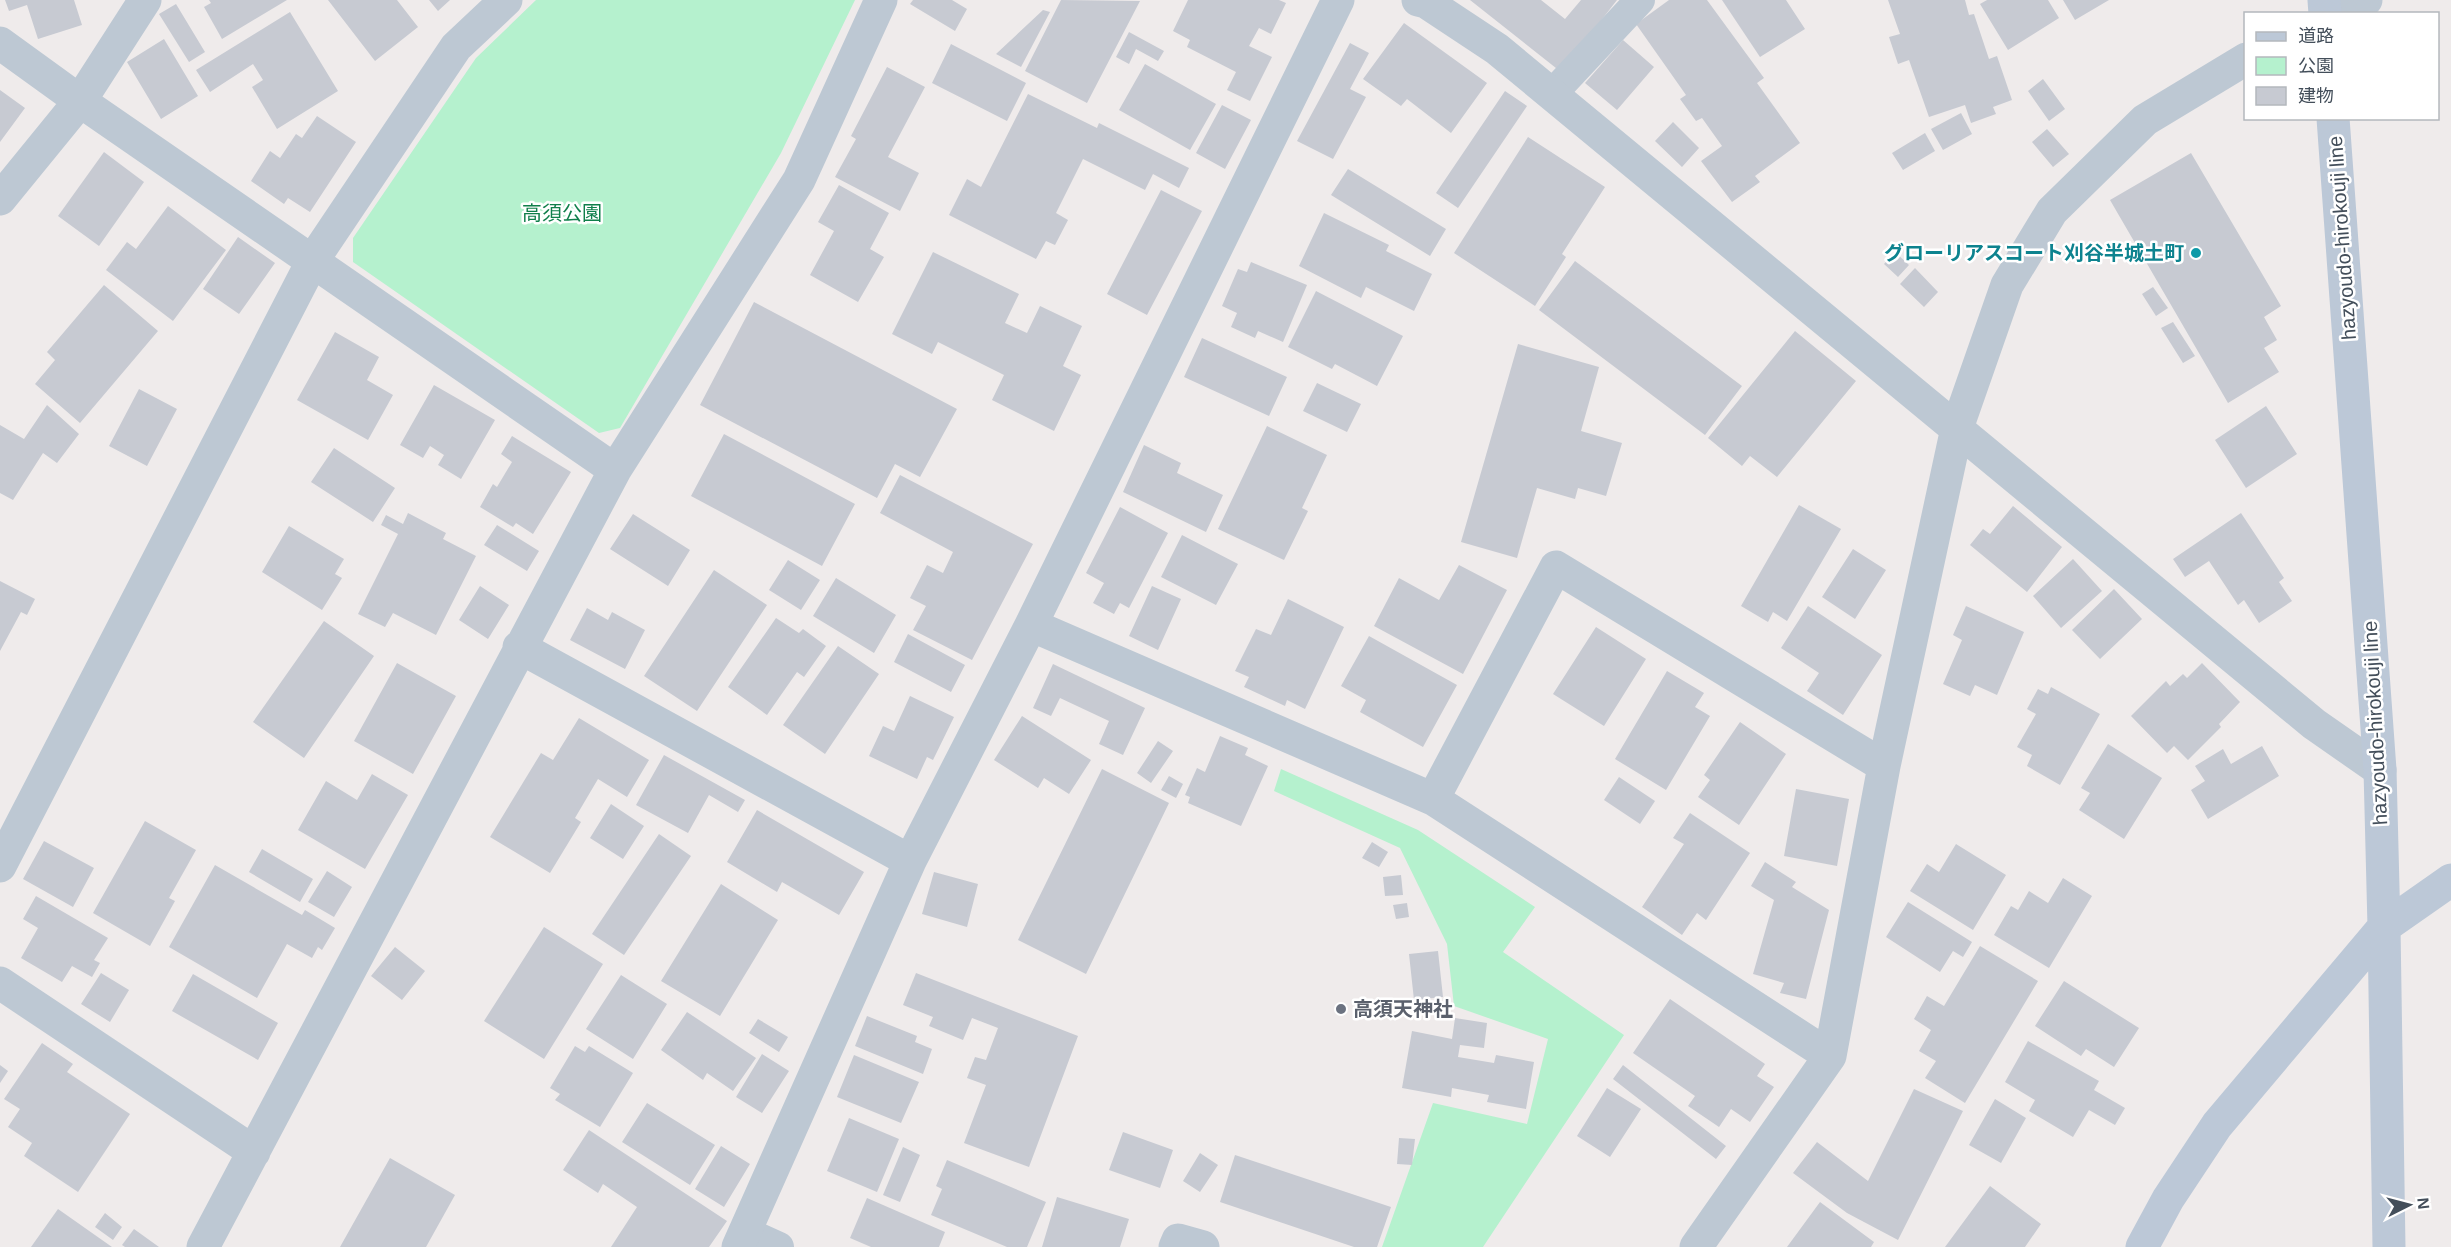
<svg xmlns="http://www.w3.org/2000/svg" width="2451" height="1247" font-family="Helvetica,'Noto Sans JP',sans-serif">
	<style>
		.green { fill: #b5f1ce }
		.building { fill: #c7cad2 }
		.lines { fill: none; stroke-linecap: round; stroke-linejoin: round }
		.lane { stroke: #bdc8d3; stroke-width: 30 }
		.street { stroke: #bdc8d3; stroke-width: 33 }
		.secondary { stroke: #bcc8d7; stroke-width: 33 }
		.culture-dot { fill: #0f9aa8; stroke: #fff; stroke-width: 2 }
		.worship-dot { fill: #6b7280; stroke: #fff; stroke-width: 2 }
		.labels { text-anchor: middle; stroke-width: 5; stroke-linejoin: round; paint-order: stroke }
		.park-label { font-size: 20px; fill: #107f4b; stroke: #fff }
		.street-label { font-size: 20px; fill: #434e5a; stroke: #fff }
		.culture-label { font-size: 20px; font-weight: bold; fill: #0d838f; stroke: #fff; text-anchor: end }
		.worship-label { font-size: 20px; font-weight: bold; fill: #5b616d; stroke: #fff; text-anchor: start }
	</style>
	<rect width="100%" height="100%" fill="#efebeb"/>
	<!-- green -->
	<path class="green" d="M 536,0 L 855,0 L 781,153 L 620,428 L 599,433 L 353,262 L 353,238 L 476,58 Z
		M 1281,769 L 1418,830 L 1535,907 L 1503,952 L 1624,1035 L 1483,1247 L 1382,1247 L 1433,1103 L 1527,1124 L 1548,1039 L 1454,1006 L 1447,944 L 1400,848 L 1274,791 Z"/>
	<!-- building -->
	<path class="building" d="M 5,0 L 74,0 L 82,25 L 38,39 L 27,5 L 9,11 Z
		M 209,0 L 287,0 L 222,39 L 204,7 L 211,3 Z
		M 328,0 L 397,0 L 418,27 L 375,61 Z
		M 429,0 L 450,0 L 438,11 Z
		M 913,0 L 952,0 L 967,9 L 955,31 L 910,4 Z
		M 1061,0 L 1140,1 L 1087,103 L 1025,71 Z
		M 1188,0 L 1279,0 L 1286,3 L 1271,34 L 1259,28 L 1249,46 L 1272,57 L 1250,101 L 1227,90 L 1236,72 L 1187,47 L 1190,40 L 1173,31 Z
		M 1470,0 L 1541,0 L 1565,19 L 1581,0 L 1617,0 L 1561,72 Z
		M 1669,0 L 1707,0 L 1764,78 L 1757,83 L 1800,143 L 1755,176 L 1760,182 L 1732,202 L 1701,161 L 1722,146 L 1702,118 L 1696,121 L 1680,99 L 1686,95 L 1636,24 Z
		M 1722,0 L 1786,0 L 1805,29 L 1760,57 Z
		M 1888,0 L 1965,0 L 1969,15 L 1974,14 L 1989,59 L 1997,56 L 2012,100 L 1993,107 L 1996,114 L 1971,123 L 1965,105 L 1929,117 L 1909,60 L 1898,64 L 1889,37 L 1900,34 Z
		M 1987,0 L 2048,0 L 2059,18 L 2008,50 L 1980,4 Z
		M 2063,0 L 2109,0 L 2075,20 Z
		M 176,4 L 205,52 L 189,62 L 159,14 Z
		M 1043,10 L 1050,12 L 1021,67 L 996,54 Z
		M 290,12 L 338,91 L 277,129 L 252,87 L 263,80 L 253,64 L 210,92 L 196,70 Z
		M 1404,23 L 1487,83 L 1451,133 L 1407,99 L 1401,106 L 1363,79 Z
		M 1129,32 L 1164,51 L 1158,61 L 1136,49 L 1129,64 L 1116,57 Z
		M 164,39 L 198,96 L 161,119 L 127,62 Z
		M 1623,40 L 1654,67 L 1617,110 L 1585,83 Z
		M 1350,43 L 1369,53 L 1350,89 L 1366,97 L 1333,159 L 1297,141 Z
		M 951,44 L 1026,83 L 1007,121 L 932,83 Z
		M 1145,64 L 1216,104 L 1190,150 L 1119,110 Z
		M 887,67 L 925,87 L 888,157 L 919,173 L 900,211 L 835,177 L 856,139 L 851,136 Z
		M 2043,79 L 2065,109 L 2049,121 L 2028,91 Z
		M 0,90 L 25,108 L 0,142 Z
		M 1505,91 L 1527,106 L 1458,208 L 1436,193 Z
		M 1028,94 L 1097,128 L 1099,123 L 1189,168 L 1179,188 L 1153,174 L 1145,190 L 1083,159 L 1056,213 L 1068,220 L 1055,245 L 1046,241 L 1036,259 L 949,215 L 967,179 L 981,187 Z
		M 1222,105 L 1251,120 L 1225,169 L 1196,153 Z
		M 1961,113 L 1972,134 L 1943,150 L 1931,129 Z
		M 317,116 L 356,142 L 310,212 L 288,198 L 284,204 L 251,181 L 270,151 L 280,158 L 296,134 L 302,138 Z
		M 1673,122 L 1699,148 L 1682,167 L 1655,141 Z
		M 2047,129 L 2069,154 L 2053,167 L 2032,142 Z
		M 1925,133 L 1935,151 L 1903,170 L 1892,153 Z
		M 1528,137 L 1605,187 L 1562,254 L 1566,257 L 1535,306 L 1454,253 Z
		M 104,152 L 144,182 L 99,246 L 58,216 Z
		M 2191,153 L 2281,306 L 2264,317 L 2277,340 L 2264,348 L 2279,372 L 2228,403 L 2110,200 Z
		M 1348,169 L 1446,229 L 1430,256 L 1331,195 Z
		M 839,185 L 889,213 L 870,249 L 884,257 L 858,302 L 810,275 L 834,231 L 818,222 Z
		M 1161,190 L 1202,211 L 1147,315 L 1107,294 Z
		M 168,206 L 226,250 L 173,321 L 106,270 L 127,242 L 136,249 Z
		M 1324,213 L 1389,245 L 1386,251 L 1432,274 L 1414,311 L 1366,287 L 1361,298 L 1299,266 Z
		M 238,237 L 275,263 L 239,314 L 203,289 Z
		M 933,252 L 1019,294 L 1005,323 L 1027,333 L 1040,306 L 1082,326 L 1063,366 L 1081,375 L 1054,431 L 992,400 L 1004,375 L 938,342 L 932,354 L 892,334 Z
		M 1895,252 L 1909,265 L 1898,277 L 1884,264 Z
		M 1575,261 L 1742,386 L 1705,435 L 1539,310 Z
		M 1251,262 L 1307,285 L 1283,342 L 1258,331 L 1255,338 L 1231,327 L 1237,313 L 1222,306 L 1238,269 L 1247,272 Z
		M 1915,268 L 1938,292 L 1924,307 L 1900,284 Z
		M 104,285 L 158,331 L 80,423 L 35,384 L 55,360 L 47,352 Z
		M 2153,287 L 2168,308 L 2156,316 L 2142,294 Z
		M 1316,291 L 1403,336 L 1377,386 L 1335,364 L 1332,369 L 1288,347 Z
		M 754,302 L 957,409 L 920,477 L 895,464 L 877,498 L 700,405 Z
		M 2173,322 L 2195,356 L 2183,363 L 2161,328 Z
		M 1795,331 L 1856,381 L 1777,477 L 1750,456 L 1742,466 L 1708,438 Z
		M 335,332 L 379,357 L 367,380 L 393,395 L 368,440 L 297,400 Z
		M 1202,338 L 1287,377 L 1269,416 L 1184,377 Z
		M 1518,344 L 1599,367 L 1581,431 L 1622,443 L 1606,496 L 1578,488 L 1575,499 L 1537,488 L 1517,558 L 1461,542 Z
		M 1317,383 L 1361,404 L 1347,432 L 1303,411 Z
		M 434,385 L 495,420 L 461,479 L 438,465 L 444,455 L 430,446 L 423,458 L 400,445 Z
		M 139,389 L 177,409 L 147,466 L 109,446 Z
		M 47,405 L 79,434 L 57,463 L 43,453 L 13,500 L 0,493 L 0,425 L 24,439 Z
		M 2266,406 L 2297,454 L 2246,488 L 2215,440 Z
		M 1267,426 L 1327,455 L 1302,508 L 1308,511 L 1284,560 L 1218,529 Z
		M 724,434 L 855,504 L 822,566 L 691,496 Z
		M 512,436 L 571,472 L 533,534 L 516,523 L 513,527 L 480,507 L 493,484 L 497,487 L 512,462 L 501,454 Z
		M 1144,445 L 1181,463 L 1177,473 L 1223,495 L 1206,532 L 1123,492 Z
		M 334,448 L 395,488 L 373,522 L 311,482 Z
		M 900,475 L 1033,544 L 972,660 L 913,630 L 926,606 L 910,598 L 927,565 L 943,573 L 953,552 L 880,513 Z
		M 1799,505 L 1841,529 L 1787,621 L 1773,612 L 1768,622 L 1741,606 Z
		M 2013,506 L 2062,547 L 2027,592 L 1970,545 L 1983,529 L 1990,534 Z
		M 1120,507 L 1168,533 L 1129,608 L 1120,603 L 1114,614 L 1093,603 L 1104,583 L 1086,573 Z
		M 408,513 L 446,533 L 443,539 L 476,556 L 436,635 L 393,613 L 385,627 L 358,614 L 398,534 L 381,525 L 386,515 L 403,524 Z
		M 2241,513 L 2284,578 L 2279,582 L 2292,601 L 2259,623 L 2244,600 L 2238,605 L 2209,561 L 2185,577 L 2173,559 Z
		M 633,514 L 690,550 L 668,586 L 610,549 Z
		M 497,525 L 539,551 L 527,571 L 484,545 Z
		M 289,526 L 344,559 L 335,574 L 342,578 L 322,610 L 262,572 Z
		M 1182,535 L 1238,564 L 1216,605 L 1161,577 Z
		M 1853,549 L 1886,570 L 1855,619 L 1822,597 Z
		M 2073,559 L 2102,591 L 2061,628 L 2033,596 Z
		M 788,560 L 820,580 L 801,610 L 769,590 Z
		M 1459,565 L 1507,590 L 1463,674 L 1374,626 L 1399,578 L 1439,600 Z
		M 714,570 L 767,605 L 697,711 L 644,676 Z
		M 836,578 L 896,615 L 874,653 L 813,616 Z
		M 0,581 L 35,599 L 27,615 L 21,612 L 0,651 Z
		M 480,586 L 509,605 L 488,639 L 459,620 Z
		M 1152,586 L 1181,599 L 1158,650 L 1129,636 Z
		M 2114,589 L 2142,619 L 2100,659 L 2072,630 Z
		M 1288,599 L 1344,627 L 1305,709 L 1287,700 L 1285,706 L 1244,687 L 1249,677 L 1235,671 L 1256,629 L 1271,635 Z
		M 1808,606 L 1882,655 L 1843,715 L 1807,691 L 1819,673 L 1781,648 Z
		M 1966,606 L 2024,632 L 1997,695 L 1975,685 L 1970,696 L 1943,684 L 1962,640 L 1953,635 Z
		M 587,608 L 608,620 L 612,612 L 645,630 L 625,669 L 570,640 Z
		M 776,618 L 799,633 L 803,629 L 826,646 L 804,677 L 797,672 L 767,715 L 728,687 Z
		M 324,621 L 374,656 L 304,758 L 253,722 Z
		M 1596,627 L 1646,659 L 1604,726 L 1553,694 Z
		M 908,634 L 965,665 L 951,692 L 894,662 Z
		M 1369,636 L 1457,685 L 1423,747 L 1360,712 L 1366,700 L 1341,686 Z
		M 838,646 L 879,674 L 825,754 L 783,725 Z
		M 397,663 L 456,696 L 413,774 L 354,741 Z
		M 2202,663 L 2240,702 L 2219,724 L 2221,727 L 2188,760 L 2174,746 L 2167,753 L 2131,716 L 2166,681 L 2170,686 L 2183,674 L 2187,678 Z
		M 1053,664 L 1145,708 L 1123,755 L 1099,744 L 1109,721 L 1060,698 L 1051,716 L 1033,708 Z
		M 1667,671 L 1704,693 L 1695,707 L 1710,716 L 1666,790 L 1615,759 Z
		M 2051,687 L 2100,714 L 2060,785 L 2027,766 L 2032,755 L 2017,747 L 2036,714 L 2027,709 L 2038,689 L 2048,694 Z
		M 910,696 L 954,717 L 933,760 L 927,757 L 917,779 L 869,756 L 883,726 L 894,731 Z
		M 1022,716 L 1091,760 L 1069,794 L 1044,778 L 1038,788 L 994,760 Z
		M 579,718 L 649,760 L 627,797 L 598,779 L 575,818 L 581,822 L 550,873 L 490,837 L 541,753 L 553,760 Z
		M 1740,722 L 1786,754 L 1739,825 L 1698,797 L 1710,780 L 1704,775 Z
		M 1220,736 L 1248,748 L 1245,755 L 1268,766 L 1241,826 L 1188,803 L 1190,797 L 1185,795 L 1197,768 L 1205,772 Z
		M 1158,741 L 1173,751 L 1151,783 L 1137,773 Z
		M 2108,744 L 2162,778 L 2124,839 L 2079,810 L 2090,793 L 2081,788 Z
		M 2262,746 L 2279,776 L 2208,819 L 2191,790 L 2205,781 L 2195,766 L 2223,749 L 2231,764 Z
		M 664,755 L 745,800 L 738,812 L 709,795 L 688,833 L 636,805 Z
		M 1102,769 L 1169,803 L 1086,974 L 1018,940 Z
		M 372,774 L 408,795 L 365,869 L 298,830 L 326,781 L 357,800 Z
		M 1169,776 L 1183,784 L 1176,798 L 1161,790 Z
		M 1619,777 L 1655,801 L 1640,824 L 1604,800 Z
		M 1796,789 L 1849,799 L 1837,866 L 1784,856 Z
		M 611,804 L 644,826 L 623,859 L 590,838 Z
		M 757,810 L 864,872 L 839,915 L 782,882 L 777,892 L 727,862 Z
		M 1690,813 L 1750,853 L 1706,920 L 1697,913 L 1682,935 L 1642,907 L 1684,844 L 1673,838 Z
		M 145,821 L 196,850 L 169,898 L 175,901 L 150,946 L 93,913 Z
		M 659,834 L 691,856 L 624,955 L 592,934 Z
		M 44,841 L 94,868 L 73,907 L 23,879 Z
		M 1372,842 L 1388,852 L 1379,867 L 1362,858 Z
		M 1956,844 L 2006,875 L 1973,930 L 1910,891 L 1927,864 L 1939,872 Z
		M 262,849 L 313,879 L 300,902 L 249,872 Z
		M 1765,862 L 1796,882 L 1792,887 L 1829,910 L 1806,999 L 1780,993 L 1784,983 L 1753,974 L 1774,900 L 1751,886 Z
		M 215,865 L 302,915 L 305,910 L 335,928 L 322,950 L 318,947 L 312,958 L 287,944 L 257,998 L 169,947 Z
		M 327,871 L 352,887 L 334,917 L 308,902 Z
		M 934,872 L 978,884 L 967,927 L 922,914 Z
		M 1401,875 L 1403,895 L 1385,896 L 1383,877 Z
		M 2063,878 L 2092,896 L 2049,968 L 1994,935 L 2011,906 L 2018,910 L 2029,891 L 2048,903 Z
		M 721,884 L 778,920 L 720,1016 L 661,981 Z
		M 36,896 L 108,938 L 94,960 L 100,963 L 92,977 L 72,966 L 62,982 L 21,958 L 38,928 L 23,919 Z
		M 1908,902 L 1972,942 L 1963,957 L 1953,951 L 1940,972 L 1886,937 Z
		M 1407,903 L 1409,917 L 1396,919 L 1393,905 Z
		M 544,927 L 603,964 L 544,1059 L 484,1021 Z
		M 1980,946 L 2038,981 L 1965,1103 L 1925,1078 L 1936,1061 L 1919,1051 L 1931,1030 L 1914,1019 L 1927,996 L 1944,1006 Z
		M 395,947 L 425,971 L 402,1000 L 371,976 Z
		M 1438,951 L 1443,997 L 1414,1000 L 1409,954 Z
		M 101,973 L 129,990 L 110,1022 L 81,1004 Z
		M 916,973 L 1078,1036 L 1029,1167 L 964,1143 L 986,1085 L 967,1078 L 975,1057 L 986,1060 L 998,1028 L 972,1018 L 963,1040 L 929,1026 L 933,1017 L 903,1005 Z
		M 193,974 L 278,1023 L 258,1060 L 172,1011 Z
		M 621,975 L 667,1004 L 633,1059 L 586,1029 Z
		M 2064,981 L 2139,1028 L 2114,1067 L 2086,1049 L 2081,1056 L 2035,1026 Z
		M 1670,999 L 1765,1064 L 1757,1076 L 1774,1087 L 1750,1122 L 1731,1109 L 1719,1127 L 1688,1106 L 1695,1096 L 1633,1053 Z
		M 687,1012 L 756,1058 L 733,1091 L 707,1073 L 703,1080 L 661,1050 Z
		M 867,1016 L 917,1036 L 915,1042 L 932,1049 L 923,1074 L 855,1046 Z
		M 1455,1018 L 1487,1023 L 1484,1048 L 1460,1045 L 1458,1057 L 1494,1063 L 1496,1055 L 1534,1062 L 1526,1109 L 1487,1102 L 1489,1095 L 1452,1088 L 1451,1097 L 1402,1088 L 1412,1031 L 1452,1039 Z
		M 758,1019 L 788,1037 L 779,1052 L 749,1033 Z
		M 2028,1041 L 2099,1081 L 2094,1090 L 2125,1108 L 2115,1125 L 2089,1110 L 2073,1137 L 2029,1111 L 2035,1100 L 2005,1082 Z
		M 42,1043 L 73,1064 L 67,1072 L 130,1114 L 78,1192 L 24,1156 L 32,1143 L 8,1127 L 20,1109 L 4,1099 Z
		M 575,1046 L 585,1052 L 589,1046 L 633,1073 L 600,1127 L 555,1100 L 560,1094 L 550,1088 Z
		M 762,1054 L 789,1071 L 762,1113 L 736,1097 Z
		M 854,1055 L 919,1082 L 901,1123 L 837,1097 Z
		M 0,1065 L 8,1071 L 0,1083 Z
		M 1623,1065 L 1726,1146 L 1716,1159 L 1613,1079 Z
		M 1607,1088 L 1641,1109 L 1610,1157 L 1577,1136 Z
		M 1914,1089 L 1963,1111 L 1898,1240 L 1847,1213 L 1793,1173 L 1817,1142 L 1868,1181 Z
		M 1995,1099 L 2026,1118 L 2001,1163 L 1969,1145 Z
		M 647,1103 L 715,1145 L 690,1185 L 622,1142 Z
		M 849,1118 L 899,1139 L 877,1192 L 827,1171 Z
		M 589,1130 L 727,1221 L 709,1247 L 611,1247 L 637,1207 L 603,1184 L 598,1193 L 563,1170 Z
		M 1123,1132 L 1173,1150 L 1160,1188 L 1109,1170 Z
		M 1399,1138 L 1415,1139 L 1412,1165 L 1397,1164 Z
		M 721,1146 L 750,1164 L 724,1207 L 695,1189 Z
		M 903,1147 L 920,1155 L 900,1202 L 883,1195 Z
		M 1200,1153 L 1218,1165 L 1200,1192 L 1183,1181 Z
		M 1235,1155 L 1391,1207 L 1377,1247 L 1354,1247 L 1220,1202 Z
		M 390,1158 L 455,1195 L 426,1247 L 340,1247 Z
		M 947,1160 L 1046,1202 L 1027,1247 L 1007,1247 L 931,1215 L 942,1189 L 936,1186 Z
		M 1990,1186 L 2041,1224 L 2025,1247 L 1945,1247 Z
		M 1057,1197 L 1129,1219 L 1120,1247 L 1042,1247 Z
		M 867,1198 L 945,1232 L 939,1247 L 871,1247 L 850,1238 Z
		M 1820,1202 L 1874,1242 L 1871,1247 L 1787,1247 Z
		M 58,1209 L 112,1247 L 31,1247 Z
		M 105,1213 L 122,1227 L 113,1240 L 95,1227 Z
		M 134,1229 L 159,1247 L 125,1247 L 122,1245 Z"/>
	<g class="lines">
		<!-- lane -->
		<path class="lane" d="M 1552,94 L 1640,0
			M 744,1231 L 779,1247"/>
		<!-- street -->
		<path class="street" d="M 1418,0 L 1426,2 L 1497,49 L 2314,724 L 2380,770
			M 2338,14 L 2366,0
			M 0,43 L 80,101 L 615,470
			M 0,199 L 80,101 L 145,0
			M 1031,625 L 1433,799 L 1830,1056
			M 519,647 L 910,861
			M 1433,799 L 1556,567 L 1884,766
			M 0,866 L 313,260 L 456,47 L 506,0
			M 0,983 L 254,1152
			M 203,1247 L 615,470 L 799,180 L 881,0
			M 738,1247 L 910,861 L 1031,625 L 1338,0
			M 1175,1247 L 1178,1240 L 1203,1247
			M 1696,1247 L 1830,1056 L 1884,766 L 1957,428 L 2007,285 L 2052,211 L 2145,120 L 2246,59"/>
		<!-- secondary -->
		<path class="secondary" d="M 2324,0 L 2325,14
			M 2142,1247 L 2168,1199 L 2217,1125 L 2384,927 L 2380,770 L 2333,118
			M 2389,1247 L 2384,927 L 2451,880"/>
	</g>
	<!-- markers -->
	<circle class="culture-dot" cx="2196" cy="253" r="6"/>
	<circle class="worship-dot" cx="1341" cy="1009" r="6"/>
	<g class="labels">
		<!-- park labels -->
		<g class="park-label">
			<text x="562" y="220">高須公園</text>
		</g>
		<!-- street labels -->
		<g class="street-label">
			<text transform="translate(2342 238) rotate(-94)" y="7">hazyoudo-hirokouji line</text>
			<text transform="translate(2375 723) rotate(-93)" y="7">hazyoudo-hirokouji line</text>
		</g>
		<!-- culture labels -->
		<g class="culture-label">
			<text x="2184" y="260">グローリアスコート刈谷半城土町</text>
		</g>
		<!-- worship labels -->
		<g class="worship-label">
			<text x="1353" y="1016">高須天神社</text>
		</g>
	</g>
	<!-- legend -->
	<rect x="2244" y="12" width="195" height="108" fill="#ffffff" stroke="#b4b8bd" stroke-width="1.5"/>
	<rect x="2256" y="32" width="30" height="9" fill="#bcc8d7" stroke="#b4b8bd" stroke-width="1.5"/>
	<text x="2298" y="42" font-size="18" fill="#434e5a">道路</text>
	<rect x="2256" y="57" width="30" height="18" fill="#b5f1ce" stroke="#b4b8bd" stroke-width="1.5"/>
	<text x="2298" y="72" font-size="18" fill="#434e5a">公園</text>
	<rect x="2256" y="87" width="30" height="18" fill="#c7cad2" stroke="#b4b8bd" stroke-width="1.5"/>
	<text x="2298" y="102" font-size="18" fill="#434e5a">建物</text>
	<!-- north arrow -->
	<g transform="translate(2409 1205) rotate(84)" stroke="#ffffff" stroke-width="4.5" paint-order="stroke">
	<path d="M0-4.5L10 22L0 15L-10 22Z" fill="#434e5a"/>
	<text y="-9" font-size="16" font-weight="bold" text-anchor="middle" fill="#434e5a">N</text>
	</g>
</svg>
